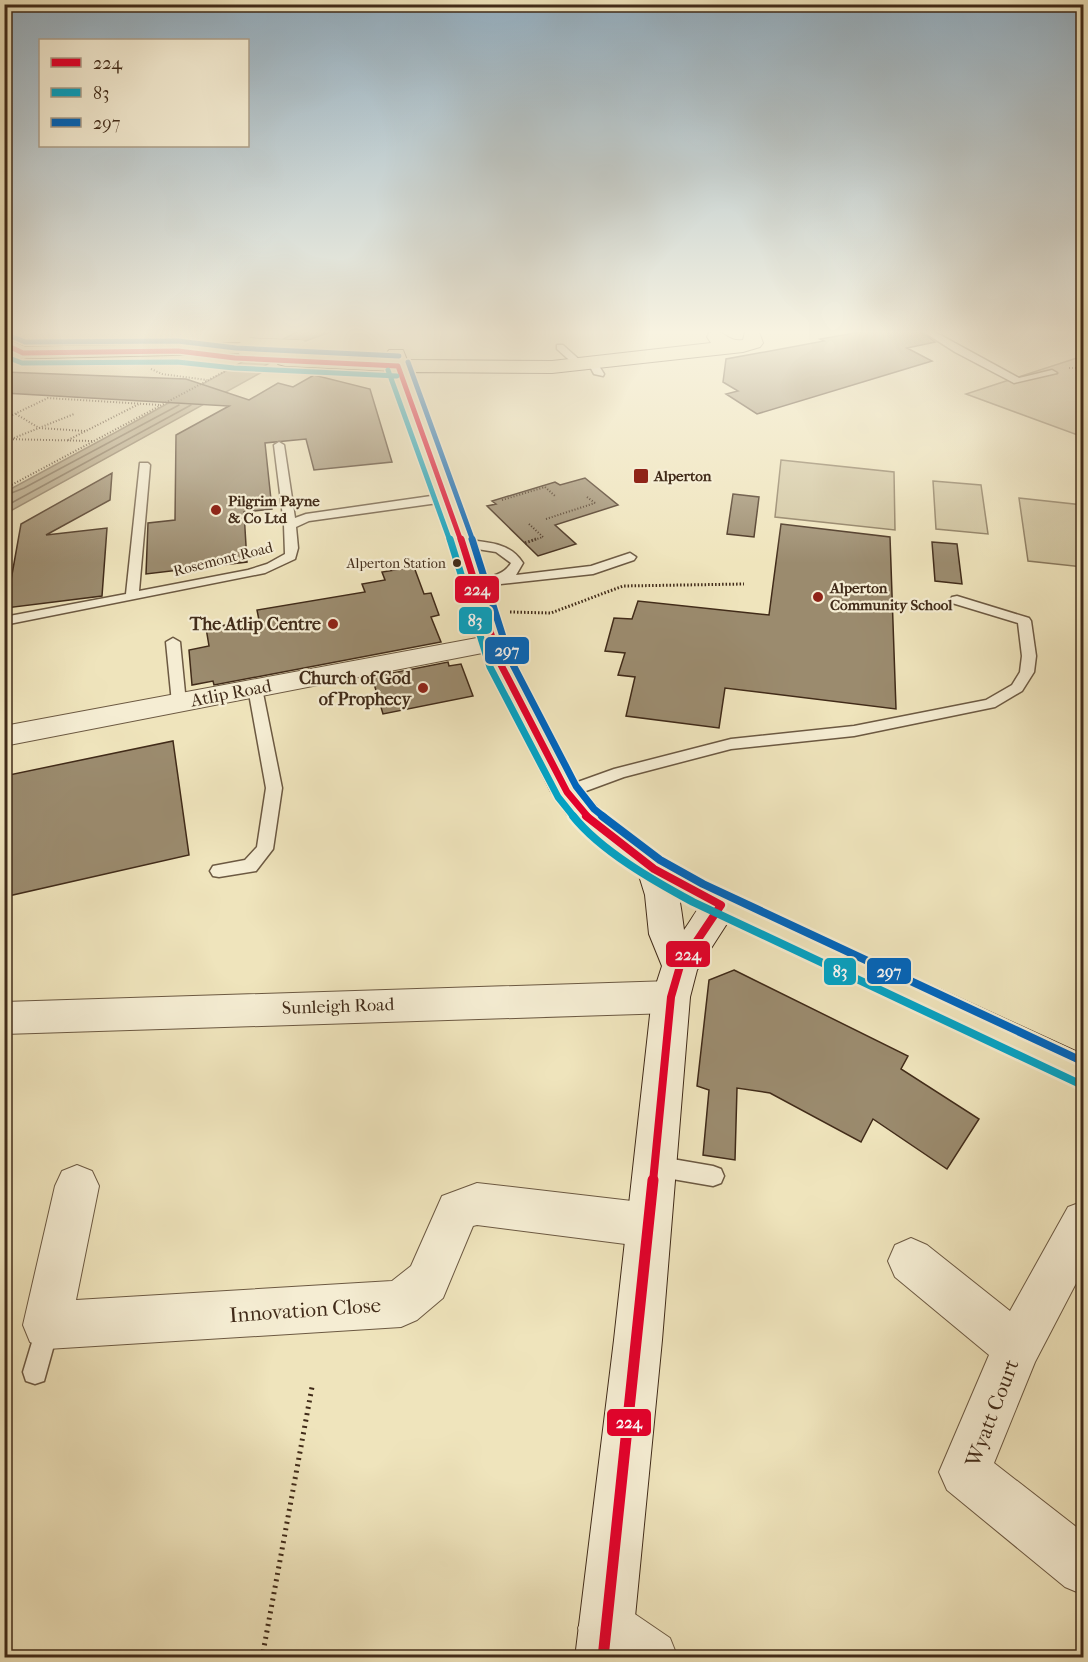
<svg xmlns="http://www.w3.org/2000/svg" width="1088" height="1662" font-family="'IM FELL French Canon',serif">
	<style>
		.green { fill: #d1c5a0; stroke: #89785c; stroke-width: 1.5 }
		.water { fill: #b4a585; stroke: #86745a; stroke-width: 1.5 }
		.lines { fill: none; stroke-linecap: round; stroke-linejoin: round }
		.shore { stroke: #7a684f; stroke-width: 1.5 }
		.building { fill: #9b8b6e; stroke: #412b19; stroke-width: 1.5 }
		.lane-casing { stroke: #6c5942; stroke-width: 3 }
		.street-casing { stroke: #6c5942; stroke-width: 2 }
		.secondary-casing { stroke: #412b19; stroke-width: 2 }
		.primary-casing { stroke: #412b19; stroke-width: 2 }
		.path-far2 { stroke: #412b19; stroke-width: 2; stroke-dasharray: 1 2; stroke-linecap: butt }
		.path-far1 { stroke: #412b19; stroke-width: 3; stroke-dasharray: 1.5 2; stroke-linecap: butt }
		.path { stroke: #412b19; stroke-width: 5; stroke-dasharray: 2 4.5; stroke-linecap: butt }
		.lane { fill: #f5edd3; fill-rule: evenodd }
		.street { fill: #f5edd3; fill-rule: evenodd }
		.secondary { fill: #f5edd3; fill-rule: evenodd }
		.primary { fill: #efe4bc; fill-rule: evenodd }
		.primary-bridge-casing { stroke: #412b19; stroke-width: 23; stroke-linecap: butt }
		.primary-bridge { stroke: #efe4bc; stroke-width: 22 }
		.bus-1-far3-casing { stroke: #f5edd3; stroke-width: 8 }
		.bus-1-far2-casing { stroke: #f5edd3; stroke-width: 10 }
		.bus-1-far1-casing { stroke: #f5edd3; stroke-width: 13 }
		.bus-1-casing { stroke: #f5edd3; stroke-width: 16 }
		.bus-2-far2-casing { stroke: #f5edd3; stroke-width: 8 }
		.bus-2-far1-casing { stroke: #f5edd3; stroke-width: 10 }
		.bus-2-casing { stroke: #f5edd3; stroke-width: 13 }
		.bus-3-far2-casing { stroke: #f5edd3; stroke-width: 8 }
		.bus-3-far1-casing { stroke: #f5edd3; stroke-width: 10 }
		.bus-3-casing { stroke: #f5edd3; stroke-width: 13 }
		.bus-1-far3 { stroke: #e4002b; stroke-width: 5 }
		.bus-1-far2 { stroke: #e4002b; stroke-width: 7 }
		.bus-1-far1 { stroke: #e4002b; stroke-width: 8 }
		.bus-1 { stroke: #e4002b; stroke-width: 11 }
		.bus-2-far2 { stroke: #03a3c5; stroke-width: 5 }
		.bus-2-far1 { stroke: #03a3c5; stroke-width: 7 }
		.bus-2 { stroke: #03a3c5; stroke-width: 8 }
		.bus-3-far2 { stroke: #0065bd; stroke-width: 5 }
		.bus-3-far1 { stroke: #0065bd; stroke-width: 7 }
		.bus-3 { stroke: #0065bd; stroke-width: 8 }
		.poi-dot { fill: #8f2418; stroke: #f5edd3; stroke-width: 2 }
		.bus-dot { fill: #412b19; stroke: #f5edd3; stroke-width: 2 }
		.labels { text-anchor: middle; stroke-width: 4.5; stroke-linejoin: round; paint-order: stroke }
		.far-bus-label { font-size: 14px; fill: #412b19; stroke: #f5edd3; text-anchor: end }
		.far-poi-label { font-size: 15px; font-weight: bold; fill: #412b19; stroke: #f5edd3; text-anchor: start }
		.far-street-label { font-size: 15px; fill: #412b19; stroke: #f5edd3 }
		.poi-label { font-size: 18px; font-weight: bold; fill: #412b19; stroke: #f5edd3; text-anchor: end }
		.street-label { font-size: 18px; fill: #412b19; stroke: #f5edd3 }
		.near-street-label { font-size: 21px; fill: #412b19; stroke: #f5edd3 }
		.line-badge { stroke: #f5edd3; stroke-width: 2 }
		.badge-label { font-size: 16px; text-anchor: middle; font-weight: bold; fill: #fff }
	</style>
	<rect width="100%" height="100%" fill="#efe4bc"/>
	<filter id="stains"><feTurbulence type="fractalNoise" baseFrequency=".00333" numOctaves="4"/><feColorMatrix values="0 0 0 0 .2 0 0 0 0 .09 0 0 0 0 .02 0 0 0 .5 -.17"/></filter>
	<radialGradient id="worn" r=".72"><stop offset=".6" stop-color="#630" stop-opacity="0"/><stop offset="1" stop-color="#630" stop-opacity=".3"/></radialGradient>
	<!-- green -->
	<path class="green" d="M 1083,356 L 1083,437 L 966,394 Z
		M 781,460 L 894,472 L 895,530 L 775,517 Z
		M 933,481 L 981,485 L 988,534 L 936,529 Z
		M 1019,498 L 1083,505 L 1083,567 L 1028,561 Z"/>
	<!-- water -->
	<path class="water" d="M 298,331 L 334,331 L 305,341 L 261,368 L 262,372 L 5,514 L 5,492 L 118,431 Z"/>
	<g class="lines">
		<!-- shore -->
		<path class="shore" d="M 4,496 L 24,488 L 179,405
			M 4,507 L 191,405"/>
	</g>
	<!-- building -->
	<path class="building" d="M 866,331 L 920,331 L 935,342 L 907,348 L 932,361 L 757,414 L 726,394 L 738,391 L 723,382 L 726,359 L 824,341 L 820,339 Z
		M 4,372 L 186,379 L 249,400 L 278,383 L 293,387 L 314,375 L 370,389 L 392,462 L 314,470 L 306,439 L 265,443 L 272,509 L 244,512 L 247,562 L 146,574 L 148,523 L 175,520 L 176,435 L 229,406 L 4,393 Z
		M 112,473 L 110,500 L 46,535 L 107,528 L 102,596 L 6,608 L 21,524 Z
		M 585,478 L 618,505 L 555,525 L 576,544 L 538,556 L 487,506 L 496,504 L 492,501 L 555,482 L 560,485 Z
		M 733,494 L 759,497 L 754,537 L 727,534 Z
		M 781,524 L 890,537 L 896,709 L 725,688 L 719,728 L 626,716 L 635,677 L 618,675 L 625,653 L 605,651 L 614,618 L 632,619 L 638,601 L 769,615 Z
		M 932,542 L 957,544 L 962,584 L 935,581 Z
		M 414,567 L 424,594 L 431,593 L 439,615 L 431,617 L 441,642 L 214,685 L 213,681 L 192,685 L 189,650 L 209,646 L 206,628 L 259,620 L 257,610 L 365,592 L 362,584 L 385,580 L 382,572 Z
		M 448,662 L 449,666 L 461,664 L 473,696 L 383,714 L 372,677 Z
		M 173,741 L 189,855 L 4,897 L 4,776 Z
		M 734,970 L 908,1056 L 901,1069 L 979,1119 L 947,1169 L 873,1119 L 861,1142 L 770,1093 L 737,1088 L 735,1160 L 703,1155 L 709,1090 L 697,1086 L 709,980 Z"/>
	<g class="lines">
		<defs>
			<path id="lane" d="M 922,331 L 933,331 L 1019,378 L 1052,370 L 1057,373 L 1014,383 L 955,352 Z
				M 557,345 L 563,345 L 583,363 L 583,367 L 577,367 L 557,349 Z
				M 593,360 L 596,361 L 604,374 L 603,376 L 594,374 L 588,363 Z
				M 279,442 L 284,445 L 295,518 L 306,514 L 445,494 L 451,498 L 445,502 L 309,521 L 296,527 L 298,548 L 295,559 L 265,573 L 4,625 L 4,617 L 126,594 L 140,463 L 148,463 L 150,465 L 139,591 L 248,570 L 267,564 L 285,554 L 284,525 L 274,445 Z
				M 462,539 C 486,543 509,541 523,563 L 516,575 L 591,566 L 630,553 L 636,557 L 634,560 L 593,574 L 473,587 L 468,586 L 467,583 L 468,580 C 484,577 502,578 511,563 L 496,552 L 458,546 L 456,543 Z
				M 957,596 L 1029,618 L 1031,621 L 1036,656 L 1034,672 L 1022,691 L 995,707 L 854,736 L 731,749 L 624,777 L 567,798 L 561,796 L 559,792 L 561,788 L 614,769 L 731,739 L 854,726 L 986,700 L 1012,685 L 1020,672 L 1022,656 L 1018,623 L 952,603 L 950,600 L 952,597 Z
				M 173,638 L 180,642 L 186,703 L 179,708 L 172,703 L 166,642 Z
				M 255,683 L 262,688 L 282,788 L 273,849 L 256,871 L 219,877 L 213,876 L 210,871 L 213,866 L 245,860 L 257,847 L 266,788 L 248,688 Z
				M 655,1156 L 713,1166 L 721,1169 L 724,1176 L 721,1183 L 713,1186 L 655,1176 L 647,1173 L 644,1166 L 647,1159 Z
				M 47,1315 L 55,1319 L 59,1327 L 44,1381 L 35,1384 L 26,1381 L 23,1372 L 39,1319 Z"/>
			<path id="street" d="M 4,338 L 30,349 L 33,353 L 30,357 L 23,359 L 4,352 Z
				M 493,635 L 503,637 L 507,643 L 503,649 L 4,746 L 4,726 Z
				M 671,981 L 684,986 L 690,997 L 684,1008 L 671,1013 L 4,1034 L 4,1002 Z
				M 77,1165 L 92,1171 L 99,1186 L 76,1300 L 392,1281 L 411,1266 L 442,1196 L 477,1183 L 649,1203 L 665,1210 L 671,1225 L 665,1240 L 649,1247 L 477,1225 L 473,1226 L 443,1298 L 417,1320 L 401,1327 L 47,1349 L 30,1342 L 23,1325 L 55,1186 L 62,1171 Z
				M 1084,1201 L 1084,1268 L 1035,1362 L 994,1463 L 1084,1533 L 1084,1595 L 1065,1587 L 947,1490 L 939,1472 L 989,1355 L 895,1277 L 888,1261 L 895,1245 L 911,1238 L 927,1245 L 1010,1311 L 1068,1207 Z
				M 606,1600 L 626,1608 L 670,1638 L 678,1658 L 600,1658 L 586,1648 L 578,1628 L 586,1608 Z"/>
			<path id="secondary" d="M 654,856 L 666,860 C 678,882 681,906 684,930 C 699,910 705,886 733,895 L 739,905 L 697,970 L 690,997 L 662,1340 L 631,1658 L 575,1658 L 614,1340 L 652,997 L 662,966 L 649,934 L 645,895 L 637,869 L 642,860 Z"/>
			<path id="primary" d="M 716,331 C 727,334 730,342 743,340 L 745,332 L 759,332 L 763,343 L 760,347 L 743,352 L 552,373 L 410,372 L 474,543 L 514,663 L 579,786 L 598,808 L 631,834 L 666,860 L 710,884 L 1084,1055 L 1084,1091 L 686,902 L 642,878 L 607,852 L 574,824 L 551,792 L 486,663 L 450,543 L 390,371 L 285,366 L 278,364 L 275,360 L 278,356 L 285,354 L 387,359 L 386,354 L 389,350 L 403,350 L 407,360 L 552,361 L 711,343 L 707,337 L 709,333 Z
				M 249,343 L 256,345 L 259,349 L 256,353 L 4,359 L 4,347 Z"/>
		</defs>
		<!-- lane casing -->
		<use href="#lane" class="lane-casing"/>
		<!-- street casing -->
		<use href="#street" class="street-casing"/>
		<!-- secondary casing -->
		<use href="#secondary" class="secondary-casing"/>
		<!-- primary casing -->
		<use href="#primary" class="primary-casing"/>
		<!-- path-far2 -->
		<path class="path-far2" d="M 1069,368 L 1084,368
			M 151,369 L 162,374 L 207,380
			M 16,414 L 39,428 L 85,431
			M 4,419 L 48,398 L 161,405
			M 14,438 L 74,414
			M 4,439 L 93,441
			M 68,440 L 139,404
			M 4,489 L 229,369
			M 587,497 L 595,503
			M 502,500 L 545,487 L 555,496
			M 546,519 L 595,503
			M 529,524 L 543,537 L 531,541"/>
		<!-- path-far1 -->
		<path class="path-far1" d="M 525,543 L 536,539
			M 510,612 L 551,613 L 623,586 L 744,584"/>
		<!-- path -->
		<path class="path" d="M 262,1658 L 312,1387"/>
		<!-- lane -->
		<use href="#lane" class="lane"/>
		<!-- street -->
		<use href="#street" class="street"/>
		<!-- secondary -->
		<use href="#secondary" class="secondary"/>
		<!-- primary -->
		<use href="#primary" class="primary"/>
		<defs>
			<path id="primary-bridge" d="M 249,349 L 299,351"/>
		</defs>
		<!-- primary-bridge casing -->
		<use href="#primary-bridge" class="primary-bridge-casing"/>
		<!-- primary-bridge -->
		<use href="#primary-bridge" class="primary-bridge"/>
		<defs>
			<path id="bus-1-far3" d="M 4,344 L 23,353 L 178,351 L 235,358 L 398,366
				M 398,366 L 461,541"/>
			<path id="bus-1-far2" d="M 461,539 L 500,663 L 567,792 L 588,817"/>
			<path id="bus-1-far1" d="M 586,816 L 654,869 L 721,905 L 680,966 L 671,997 L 653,1182"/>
			<path id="bus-1" d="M 603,1658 L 653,1180"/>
			<path id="bus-2-far2" d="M 4,356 L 22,363 L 177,362 L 234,368 L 397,376
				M 388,370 L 450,541"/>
			<path id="bus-2-far1" d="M 450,539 L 490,667 L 558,797 L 574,817"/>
			<path id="bus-2" d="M 573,816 C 601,851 654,881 693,902 L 1080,1084"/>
			<path id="bus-3-far2" d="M 8,335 L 25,342 L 178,341 L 236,348 L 399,356
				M 408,362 L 473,541"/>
			<path id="bus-3-far1" d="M 472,539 L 510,659 L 576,786 L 594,809 L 604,817"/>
			<path id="bus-3" d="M 602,816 L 660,860 L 703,884 L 1084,1062"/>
		</defs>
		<!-- bus-1-far3 casing -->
		<use href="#bus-1-far3" class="bus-1-far3-casing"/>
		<!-- bus-1-far2 casing -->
		<use href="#bus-1-far2" class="bus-1-far2-casing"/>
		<!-- bus-1-far1 casing -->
		<use href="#bus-1-far1" class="bus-1-far1-casing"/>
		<!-- bus-1 casing -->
		<use href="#bus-1" class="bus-1-casing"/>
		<!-- bus-2-far2 casing -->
		<use href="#bus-2-far2" class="bus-2-far2-casing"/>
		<!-- bus-2-far1 casing -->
		<use href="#bus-2-far1" class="bus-2-far1-casing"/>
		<!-- bus-2 casing -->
		<use href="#bus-2" class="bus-2-casing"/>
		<!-- bus-3-far2 casing -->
		<use href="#bus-3-far2" class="bus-3-far2-casing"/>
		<!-- bus-3-far1 casing -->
		<use href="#bus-3-far1" class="bus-3-far1-casing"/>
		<!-- bus-3 casing -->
		<use href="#bus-3" class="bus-3-casing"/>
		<!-- bus-1-far3 -->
		<use href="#bus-1-far3" class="bus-1-far3"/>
		<!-- bus-1-far2 -->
		<use href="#bus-1-far2" class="bus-1-far2"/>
		<!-- bus-1-far1 -->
		<use href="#bus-1-far1" class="bus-1-far1"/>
		<!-- bus-1 -->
		<use href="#bus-1" class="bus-1"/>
		<!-- bus-2-far2 -->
		<use href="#bus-2-far2" class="bus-2-far2"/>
		<!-- bus-2-far1 -->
		<use href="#bus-2-far1" class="bus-2-far1"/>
		<!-- bus-2 -->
		<use href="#bus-2" class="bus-2"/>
		<!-- bus-3-far2 -->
		<use href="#bus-3-far2" class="bus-3-far2"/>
		<!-- bus-3-far1 -->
		<use href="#bus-3-far1" class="bus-3-far1"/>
		<!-- bus-3 -->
		<use href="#bus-3" class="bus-3"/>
	</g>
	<!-- sky -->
	<linearGradient id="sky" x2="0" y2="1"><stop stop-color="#93aec0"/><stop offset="0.59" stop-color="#f8f3e1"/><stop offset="1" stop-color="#f8f3e1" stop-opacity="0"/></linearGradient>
	<rect width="1088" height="563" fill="url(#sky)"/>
	<!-- markers -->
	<g class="poi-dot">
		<rect x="633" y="468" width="16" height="16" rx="3"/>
		<circle cx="216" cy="510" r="6"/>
		<circle cx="818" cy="597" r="6"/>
		<circle cx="333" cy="624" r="6"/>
		<circle cx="423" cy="688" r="6"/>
	</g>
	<circle class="bus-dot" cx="457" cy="563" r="5"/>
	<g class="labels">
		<!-- far-bus labels -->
		<g class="far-bus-label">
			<text x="446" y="568">Alperton Station</text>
		</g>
		<!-- far-poi labels -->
		<g class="far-poi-label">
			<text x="654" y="481">Alperton</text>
			<text x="228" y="506">Pilgrim Payne<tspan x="228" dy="17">&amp; Co Ltd</tspan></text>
			<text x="830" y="593">Alperton<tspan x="830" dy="17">Community School</tspan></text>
		</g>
		<!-- far-street labels -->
		<g class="far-street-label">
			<text transform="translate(223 559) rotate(-14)" y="5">Rosemont Road</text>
		</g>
		<!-- poi labels -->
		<g class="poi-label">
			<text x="321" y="630">The Atlip Centre</text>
			<text x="411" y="684">Church of God<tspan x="411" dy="21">of Prophecy</tspan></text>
		</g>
		<!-- street labels -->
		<g class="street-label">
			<text transform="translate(231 693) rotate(-11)" y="6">Atlip Road</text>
			<text transform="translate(338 1006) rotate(-2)" y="6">Sunleigh Road</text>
		</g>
		<!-- near-street labels -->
		<g class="near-street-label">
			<text transform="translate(305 1310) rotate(-4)" y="7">Innovation Close</text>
			<text transform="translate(992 1413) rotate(-69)" y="7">Wyatt Court</text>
		</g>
	</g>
	<g class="line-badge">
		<rect x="454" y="575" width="46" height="29" rx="6" fill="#e4002b"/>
		<rect x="458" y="606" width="35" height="29" rx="6" fill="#03a3c5"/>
		<rect x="484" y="636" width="46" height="29" rx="6" fill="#0065bd"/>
		<rect x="665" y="940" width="46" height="28" rx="6" fill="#e4002b"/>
		<rect x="866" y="957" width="46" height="28" rx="6" fill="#0065bd"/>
		<rect x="823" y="957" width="34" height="29" rx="6" fill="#03a3c5"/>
		<rect x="606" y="1408" width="46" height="29" rx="6" fill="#e4002b"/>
	</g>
	<g class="badge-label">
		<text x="477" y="595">224</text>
		<text x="475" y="626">83</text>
		<text x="507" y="656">297</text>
		<text x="688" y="960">224</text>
		<text x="889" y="977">297</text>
		<text x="840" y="977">83</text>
		<text x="629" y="1428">224</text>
	</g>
	<!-- margin -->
	<rect width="1088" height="1662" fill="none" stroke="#efe4bc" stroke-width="24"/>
	<rect x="6" y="6" width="1076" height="1650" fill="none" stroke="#412b19" stroke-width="3"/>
	<rect x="12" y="12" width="1064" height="1638" fill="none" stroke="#412b19" stroke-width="1.5"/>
	<!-- legend -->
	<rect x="39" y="39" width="210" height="108" fill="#f5edd3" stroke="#ad9f89" stroke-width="1.5"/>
	<rect x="51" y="58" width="30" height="9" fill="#e4002b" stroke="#ad9f89" stroke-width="1.5"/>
	<text x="93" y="69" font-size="18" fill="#412b19">224</text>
	<rect x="51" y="88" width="30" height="9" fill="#03a3c5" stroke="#ad9f89" stroke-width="1.5"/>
	<text x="93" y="99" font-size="18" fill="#412b19">83</text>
	<rect x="51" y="118" width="30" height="9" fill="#0065bd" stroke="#ad9f89" stroke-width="1.5"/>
	<text x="93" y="129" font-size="18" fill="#412b19">297</text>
	<rect width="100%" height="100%" filter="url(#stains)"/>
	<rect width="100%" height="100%" fill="url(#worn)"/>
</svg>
